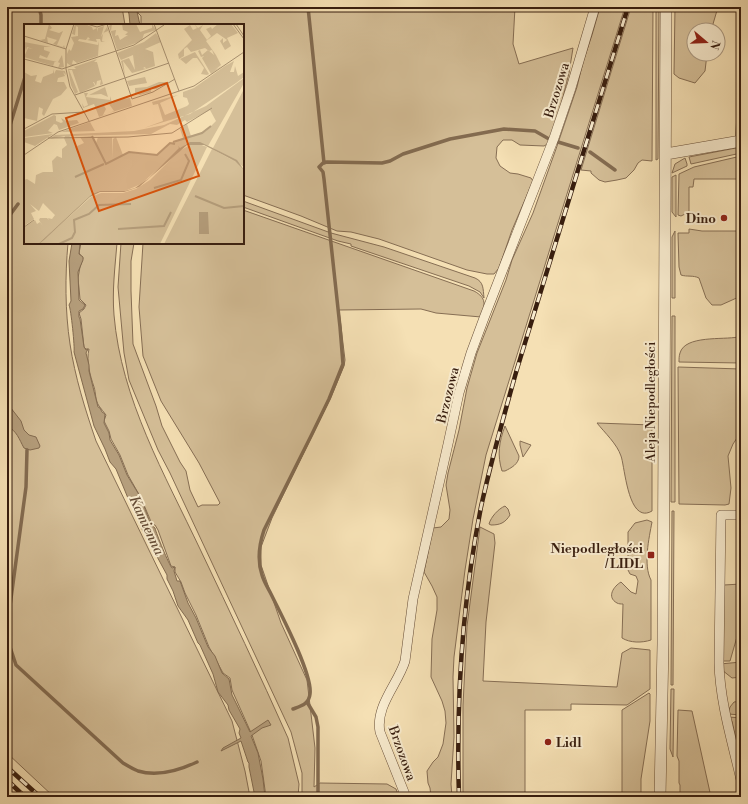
<svg xmlns="http://www.w3.org/2000/svg" width="748" height="804" font-family="'Libre Bodoni',serif">
	<style>
		.green { fill: #d5bf98; stroke: #866e54 }
		.water { fill: #b59e7c; stroke: #836b50 }
		.lines { fill: none; stroke-linecap: round; stroke-linejoin: round }
		.stream { stroke: #836b50; stroke-width: 3.5 }
		.minor-casing { stroke: #674e38; stroke-width: 10 }
		.tertiary-casing { stroke: #674e38; stroke-width: 12 }
		.minor { stroke: #f8ebce; stroke-width: 9 }
		.tertiary { stroke: #f8ebce; stroke-width: 11 }
		.rail-casing { stroke: #381e0f; stroke-width: 4.5 }
		.rail { stroke: #f8ebce; stroke-width: 3; stroke-dasharray: 9; stroke-linecap: butt }
		.poi-dot { fill: #8f2418; stroke: #f8ebce; stroke-width: 1.5 }
		.labels { text-anchor: middle; stroke-width: 4; stroke-linejoin: round; paint-order: stroke }
		.street-label { font-size: 13px; fill: #381e0f; stroke: #f8ebce }
		.poi-label { font-size: 13px; font-weight: bold; fill: #381e0f; stroke: #f8ebce; text-anchor: end }
		.water-label { font-size: 14px; font-style: italic; fill: #644b35; stroke: #f8ebce }
		.inset-river { fill: none; stroke: #b59e7c; stroke-width: 2 }
		.inset-road { fill: none; stroke: #a99272; stroke-width: 1 }
		.view { fill: #d6530c; fill-opacity: 0.15; stroke: #d6530c; stroke-width: 2 }
		.inset-edge { fill: none; stroke: #381e0f; stroke-width: 2 }
	</style>
	<rect width="100%" height="100%" fill="#f5e0b4"/>
	<filter id="stains"><feTurbulence type="fractalNoise" baseFrequency=".005" numOctaves="4"/><feColorMatrix values="0 0 0 0 .2 0 0 0 0 .09 0 0 0 0 .02 0 0 0 .5 -.17"/></filter>
	<radialGradient id="worn" r=".72"><stop offset=".6" stop-color="#630" stop-opacity="0"/><stop offset="1" stop-color="#630" stop-opacity=".3"/></radialGradient>
	<!-- green -->
	<path class="green" d="M 7,7 L 122,7 L 125,25 L 25,25 L 25,243 L 68,243 C 65,276 65,311 70,344 C 75,377 85,409 96,441 L 232,721 L 245,771 L 250,797 L 54,797 L 7,753 Z
		M 138,7 L 515,7 L 513,44 L 519,64 L 573,48 L 569,73 L 556,125 L 549,143 L 544,146 L 520,145 L 512,140 L 503,140 L 497,147 L 496,158 L 500,166 L 510,173 L 518,174 L 531,178 L 533,181 L 512,230 L 499,268 L 494,274 L 487,274 L 467,270 L 379,239 L 351,232 L 337,231 L 301,216 L 243,195 L 243,25 L 141,25 L 141,16 L 138,13 Z
		M 600,7 L 625,7 L 486,455 L 473,519 L 465,570 L 454,657 L 453,677 L 454,737 L 451,784 L 452,797 L 431,797 L 430,788 L 428,783 L 427,771 L 433,762 L 438,757 L 443,744 L 446,723 L 445,711 L 442,701 L 431,677 L 432,639 L 437,610 L 437,597 L 432,586 L 424,572 L 433,528 L 441,527 L 449,519 L 450,510 L 446,485 L 448,473 L 459,430 L 467,388 L 477,353 L 506,280 L 512,260 L 533,213 L 556,149 L 577,87 L 583,62 L 592,35 Z
		M 631,7 L 653,7 L 652,161 L 642,160 L 638,163 L 634,170 L 626,178 L 617,180 L 605,182 L 599,180 L 591,173 L 591,171 L 581,170 Z
		M 656,7 L 659,7 L 658,159 L 656,160 Z
		M 675,7 L 718,7 L 713,24 L 712,30 L 694,30 L 694,54 L 707,54 L 705,71 L 695,83 L 679,78 L 674,74 Z
		M 741,147 L 741,153 L 691,164 L 689,157 Z
		M 741,156 L 741,179 L 694,179 L 693,187 L 689,187 L 689,215 L 688,216 L 685,214 L 681,216 L 678,215 L 679,174 L 694,167 Z
		M 685,158 L 687,164 L 687,166 L 672,173 L 675,164 Z
		M 676,175 L 676,217 L 672,212 L 672,177 Z
		M 243,201 L 331,233 L 384,247 L 475,278 C 484,282 483,289 484,298 L 480,292 L 469,286 L 351,246 L 351,244 L 338,241 L 243,207 Z
		M 243,210 L 474,291 C 487,298 485,305 481,317 L 436,313 L 421,309 L 339,310 L 345,360 L 344,366 L 331,397 L 272,518 L 261,547 L 261,565 L 281,623 L 307,680 L 315,748 L 314,787 L 320,783 L 387,784 L 396,789 L 399,797 L 302,797 L 302,773 L 291,732 L 170,473 L 158,450 L 129,380 L 124,353 L 118,287 L 121,243 L 134,243 L 131,261 L 131,291 L 133,344 L 156,406 L 162,426 L 180,462 L 186,471 L 190,490 L 198,507 L 202,505 L 218,505 L 220,503 L 199,463 L 161,401 L 143,356 L 139,307 L 143,243 L 243,243 Z
		M 689,229 L 702,231 L 741,231 L 741,296 L 721,305 L 712,305 L 706,298 L 699,278 C 693,275 687,277 681,275 L 679,267 L 678,233 L 689,233 Z
		M 675,231 L 675,298 L 672,298 L 672,237 Z
		M 81,243 L 117,243 C 115,267 112,291 114,315 C 121,399 165,475 200,549 C 230,612 260,675 288,738 L 299,784 L 298,797 L 266,797 L 261,761 L 252,735 L 232,690 L 230,678 L 223,673 L 209,647 L 196,615 L 185,593 L 181,582 L 175,572 L 175,567 L 171,566 L 158,530 L 155,525 L 152,524 L 141,498 L 128,475 L 120,455 L 111,439 L 109,431 L 104,421 L 106,415 C 104,412 101,409 99,406 C 95,400 96,393 94,387 C 90,375 86,361 89,349 L 86,349 L 84,347 L 81,319 L 79,313 L 84,309 L 86,305 L 80,299 L 78,278 L 80,267 L 83,258 L 79,253 Z
		M 672,316 L 675,316 L 675,502 L 671,502 Z
		M 741,332 L 741,363 L 679,362 C 679,359 679,356 680,353 C 685,335 723,340 738,337 Z
		M 678,367 L 741,369 L 741,414 L 739,435 L 733,444 L 728,456 L 731,488 L 729,504 L 725,505 L 679,504 Z
		M 597,423 L 652,425 L 652,511 C 628,525 625,467 621,456 C 617,444 605,433 597,423 Z
		M 505,426 L 519,456 C 519,464 511,468 505,471 L 502,471 C 497,455 499,442 505,426 Z
		M 520,441 L 531,445 L 523,457 L 520,445 Z
		M 505,506 L 508,509 L 510,515 C 505,523 500,525 491,525 L 489,524 C 491,517 498,509 505,506 Z
		M 672,511 L 674,511 L 673,685 L 671,685 Z
		M 647,520 L 652,522 C 649,538 643,565 651,580 L 651,640 C 642,643 630,643 622,638 L 623,604 C 621,604 619,604 617,603 C 606,597 614,586 621,582 L 631,592 L 636,594 L 638,581 L 636,576 L 630,574 L 628,570 L 628,532 L 635,523 Z
		M 480,527 L 494,534 L 495,543 L 486,622 L 483,681 L 617,687 L 622,653 L 631,648 L 650,650 L 650,689 L 627,705 L 571,704 L 571,710 L 525,710 L 525,797 L 463,797 L 463,705 L 467,626 Z
		M 741,584 L 741,623 L 730,661 L 722,661 L 724,585 Z
		M 741,662 L 741,677 L 732,678 L 722,670 L 720,664 Z
		M 671,689 L 674,689 L 673,757 L 670,749 Z
		M 649,693 L 650,694 L 650,721 L 641,779 L 641,797 L 622,797 L 622,710 Z
		M 741,701 L 741,715 L 728,714 L 730,707 L 734,702 Z
		M 678,710 L 692,711 L 711,797 L 680,796 L 680,785 L 679,783 L 679,761 L 677,756 Z
		M 729,717 L 741,718 L 741,762 L 732,721 Z"/>
	<!-- water -->
	<path class="water" d="M 127,7 L 136,7 L 140,25 L 130,25 L 129,14 Z
		M 72,243 L 80,243 L 79,254 L 83,257 L 83,260 L 78,272 L 79,300 L 85,305 L 83,309 L 79,311 L 79,317 L 80,319 L 84,347 L 86,350 L 88,349 L 86,353 L 89,365 L 89,371 L 98,407 L 100,408 L 102,412 L 105,414 L 104,423 L 109,433 L 110,440 L 119,455 L 127,475 L 141,498 L 151,525 L 155,528 C 156,533 169,565 172,568 L 175,567 L 174,571 L 177,581 L 180,581 L 188,603 L 196,618 L 208,647 L 215,656 L 222,673 L 229,679 L 232,695 L 237,705 L 250,732 L 268,720 L 271,725 L 262,728 L 251,736 L 258,753 L 263,779 L 265,797 L 255,797 L 249,767 L 249,763 L 248,762 L 241,741 L 221,751 L 223,748 L 241,738 L 239,733 L 240,729 L 229,710 L 228,705 L 218,692 L 213,674 L 200,645 L 198,643 L 188,620 L 178,606 L 173,591 L 167,579 L 167,575 L 142,529 L 135,510 L 130,503 L 116,469 L 110,462 L 105,449 L 94,426 L 74,352 C 75,348 71,309 69,305 L 71,301 L 69,261 Z
		M 7,403 L 21,421 L 24,430 L 29,435 L 36,437 L 40,446 L 39,448 L 30,450 L 24,448 C 19,439 17,431 7,426 Z"/>
	<g class="lines">
		<!-- stream -->
		<path class="stream" d="M 39,7 L 41,15 L 41,25
			M 308,7 L 324,163
			M 7,135 L 25,77
			M 558,142 L 578,148
			M 590,152 L 615,170
			M 7,219 L 18,204
			M 27,450 L 26,487 L 7,628 L 8,641 L 16,665 L 123,763 C 128,766 133,769 138,771 C 157,777 180,770 197,762
			M 307,702 L 316,717 L 318,727 L 318,797
			M 293,709 C 301,706 309,704 310,694 C 313,675 281,614 271,594 C 268,588 264,582 262,575 C 257,560 259,545 264,530 L 312,434 L 329,399 L 343,364 L 340,327 L 324,179 L 323,172 L 319,167 L 323,163 L 327,162 L 382,163 L 390,161 L 403,154 L 450,139 L 504,129 L 535,131 L 549,139"/>
		<defs>
			<path id="minor" d="M 740,142 L 741,123
				M 741,515 L 721,515 L 719,663 C 720,702 732,741 741,780
				M 406,797 L 380,732 C 375,706 398,684 405,661 L 413,599 L 448,444 L 459,393 L 471,353 L 484,318 L 554,138 L 571,88 L 595,7"/>
			<path id="tertiary" d="M 666,154 L 741,141
				M 660,797 L 663,644 L 666,7"/>
		</defs>
		<!-- minor casing -->
		<use href="#minor" class="minor-casing"/>
		<!-- tertiary casing -->
		<use href="#tertiary" class="tertiary-casing"/>
		<!-- minor -->
		<use href="#minor" class="minor"/>
		<!-- tertiary -->
		<use href="#tertiary" class="tertiary"/>
		<defs>
			<path id="rail" d="M 7,767 L 40,797
				M 7,780 L 25,797
				M 7,791 L 12,797
				M 459,797 C 456,700 462,603 481,507 C 491,461 504,415 517,369 L 628,7"/>
		</defs>
		<!-- rail casing -->
		<use href="#rail" class="rail-casing"/>
		<!-- rail -->
		<use href="#rail" class="rail"/>
	</g>
	<!-- markers -->
	<g class="poi-dot">
		<circle cx="724" cy="218" r="4"/>
		<rect x="647" y="551" width="8" height="8" rx="2"/>
		<circle cx="548" cy="742" r="4"/>
	</g>
	<g class="labels">
		<!-- street labels -->
		<g class="street-label">
			<text transform="translate(556 90) rotate(-73)" y="5">Brzozowa</text>
			<text transform="translate(447 395) rotate(-76)" y="5">Brzozowa</text>
			<text transform="translate(650 402) rotate(-90)" y="5">Aleja Niepodległości</text>
			<text transform="translate(403 753) rotate(70)" y="5">Brzozowa</text>
		</g>
		<!-- poi labels -->
		<g class="poi-label">
			<text x="716" y="223">Dino</text>
			<text x="643" y="553">Niepodległości<tspan x="643" dy="15">/ LIDL</tspan></text>
			<text x="556" y="747" text-anchor="start">Lidl</text>
		</g>
		<!-- water labels -->
		<g class="water-label">
			<text transform="translate(147 525) rotate(65)" y="5">Kamienna</text>
		</g>
	</g>
	<!-- overview -->
	<g transform="translate(24 24)">
		<rect width="220" height="220" fill="#f5e0b4"/>
		<path d="M 25,0 L 28,4 L 25,6 L 35,9 L 39,7 L 33,21 L 39,23 L 40,21 L 41,24 L 29,20 L 33,16 L 23,13 L 24,19 L 16,16 L 21,15 ZM 51,0 L 61,0 L 68,3 L 69,6 L 73,4 L 74,8 L 74,4 L 80,2 L 77,13 L 83,3 L 87,14 L 84,7 L 79,9 L 78,17 L 81,17 L 77,18 L 76,15 L 72,15 L 73,18 L 63,16 L 66,15 L 64,13 L 62,16 L 55,15 L 54,17 L 74,21 L 75,17 L 74,32 L 53,39 L 49,36 L 48,40 L 52,40 L 47,42 L 43,39 L 43,30 L 45,25 L 47,27 L 50,19 L 47,13 L 54,12 L 54,3 L 52,2 L 51,11 L 48,10 ZM 88,0 L 87,7 L 92,6 L 91,12 L 94,11 L 96,16 L 104,11 L 101,11 L 104,8 L 99,6 L 98,0 L 112,0 L 116,8 L 128,4 L 128,0 L 132,6 L 120,10 L 118,16 L 112,19 L 93,26 L 85,2 ZM 170,0 L 174,4 L 179,1 L 176,6 L 183,16 L 187,12 L 182,5 L 187,3 L 188,5 L 194,0 L 207,0 L 214,9 L 203,14 L 207,22 L 201,26 L 196,17 L 199,14 L 199,19 L 203,16 L 193,9 L 182,17 L 192,31 L 197,41 L 191,46 L 198,42 L 187,50 L 178,34 L 180,32 L 177,33 L 174,27 L 176,26 L 178,31 L 184,26 L 190,31 L 188,26 L 185,27 L 181,24 L 167,28 L 163,23 L 160,25 L 160,32 L 155,35 L 154,30 L 168,16 L 160,5 L 166,1 L 169,6 L 173,4 ZM 132,9 L 137,18 L 121,25 L 129,28 L 131,42 L 122,45 L 121,43 L 119,44 L 122,45 L 108,49 L 99,37 L 101,52 L 97,37 L 105,34 L 111,46 L 109,31 L 97,36 L 93,29 L 120,18 ZM 0,18 L 27,23 L 20,23 L 20,26 L 26,28 L 23,34 L 16,31 L 15,34 L 34,38 L 38,31 L 40,43 L 34,44 L 36,39 L 31,37 L 29,42 L 0,33 L 4,24 L 9,25 L 3,23 L 2,27 ZM 171,28 L 185,50 L 183,51 L 177,50 L 180,44 L 173,34 L 169,34 L 162,40 L 156,35 ZM 73,35 L 70,38 L 73,38 L 79,60 L 76,61 L 77,56 L 73,57 L 72,62 L 70,58 L 69,58 L 71,62 L 56,69 L 48,46 L 45,46 L 54,68 L 51,70 L 47,61 L 44,45 L 52,45 L 50,43 ZM 208,37 L 201,42 L 210,37 L 206,48 L 210,48 L 211,42 L 214,52 L 220,48 L 220,53 L 212,59 L 166,90 L 120,104 L 139,97 L 134,80 L 129,81 L 128,78 L 154,71 L 136,79 L 141,91 L 163,82 L 165,80 L 163,74 L 159,73 L 159,68 L 170,64 ZM 27,44 L 30,45 L 30,50 L 32,46 L 41,47 L 42,51 L 39,48 L 41,52 L 34,54 L 33,58 L 40,58 L 43,64 L 37,71 L 29,75 L 20,92 L 18,90 L 19,85 L 15,83 L 13,97 L 0,94 L 0,48 L 7,52 L 13,51 L 11,57 L 17,59 L 19,53 L 29,49 L 30,45 ZM 121,53 L 123,59 L 105,62 L 103,57 ZM 220,54 L 220,59 L 184,122 L 174,118 L 162,120 L 117,160 L 101,167 L 76,167 L 68,170 L 14,220 L 0,220 L 0,203 L 11,196 L 13,200 L 16,198 L 19,202 L 15,196 L 16,194 L 23,194 L 25,196 L 24,194 L 28,195 L 31,191 L 19,179 L 15,187 L 6,180 L 12,187 L 7,189 L 10,195 L 0,202 L 0,156 L 3,155 L 11,160 L 12,151 L 19,148 L 29,148 L 28,137 L 33,132 L 38,134 L 38,125 L 43,121 L 40,114 L 41,112 L 26,115 L 31,111 L 110,107 L 140,101 L 182,82 ZM 186,86 L 192,97 L 182,107 L 167,112 L 163,100 L 156,105 L 159,114 L 146,119 L 132,131 L 106,128 L 99,131 L 92,113 L 89,115 L 89,134 L 88,113 L 74,113 L 72,119 L 69,112 L 56,113 L 60,119 L 51,123 L 50,114 L 45,112 L 127,110 L 146,100 L 153,101 L 161,96 L 163,98 ZM 135,58 L 143,58 L 132,65 L 127,65 L 127,68 L 116,71 L 111,69 L 111,64 L 123,63 ZM 81,63 L 84,73 L 77,70 L 65,71 ZM 220,65 L 220,143 L 189,124 ZM 60,69 L 64,69 L 62,73 L 86,76 L 86,72 L 90,85 L 88,78 L 91,76 L 106,74 L 108,82 L 85,89 L 90,87 L 85,80 L 79,80 L 82,85 L 79,91 L 83,90 L 75,93 L 70,80 L 59,84 L 58,79 L 60,83 L 64,81 ZM 30,91 L 32,92 L 32,97 L 37,99 L 39,98 L 37,94 L 42,97 L 53,96 L 55,99 L 35,106 L 33,101 L 30,100 L 24,107 L 29,109 L 0,113 L 0,107 ZM 66,98 L 71,107 L 37,108 ZM 29,110 L 11,122 L 0,118 L 0,114 ZM 175,120 L 183,123 L 136,220 L 15,220 L 67,173 L 77,169 L 99,169 L 112,165 L 126,156 L 155,127 L 166,121 ZM 188,125 L 214,139 L 220,146 L 220,220 L 140,220 Z" fill="#d5bf98" fill-rule="evenodd"/>
		<path d="M 166,118 L 176,118 L 191,125 L 213,136 L 220,146 L 211,137 L 180,121 L 163,121 L 115,163 L 100,168 L 76,168 L 66,173 L 20,216 L 15,220 L 14,220 L 68,170 L 76,167 L 101,167 L 111,164 L 125,154 L 155,124 L 154,122 L 156,124 ZM 175,188 L 184,188 L 185,210 L 175,210 Z" fill="#b59e7c"/>
		<path class="inset-river" d="M 68,112 L 82,140 L 105,128 L 133,131 L 146,119 L 151,120M 149,118 L 178,109 L 187,102M 51,153 L 80,140M 130,164 L 157,156 L 165,137 L 161,130M 171,172 L 200,184 L 220,182M 94,205 L 140,202 L 147,188M 35,220 L 48,214 L 51,208 L 50,196 L 65,190 L 75,181 L 107,180"/>
		<path class="inset-road" d="M 50,0 L 42,25 L 42,45 L 46,63 L 65,97M 63,0 L 73,3 L 83,0M 83,0 L 108,75 L 129,68 L 151,55M 130,0 L 155,67M 209,0 L 220,15M 212,0 L 220,12M 0,12 L 42,25M 0,35 L 38,45 L 110,21 L 140,1M 51,71 L 145,39M 0,105 L 28,90 L 60,88M 24,114 L 104,113 L 148,109 L 188,84M 0,131 L 34,108 L 170,62 L 220,28M 0,203 L 10,196"/>
		<path class="view" d="M 143,59 L 175,152 L 75,187 L 42,94 Z"/>
		<rect width="220" height="220" class="inset-edge"/>
	</g>
	<!-- margin -->
	<rect width="748" height="804" fill="none" stroke="#f5e0b4" stroke-width="24"/>
	<rect x="8" y="8" width="732" height="788" fill="none" stroke="#381e0f" stroke-width="2"/>
	<rect x="12" y="12" width="724" height="780" fill="none" stroke="#381e0f"/>
	<!-- north arrow -->
	<g transform="translate(706 42) rotate(109)"><circle r="19" fill="#f8ebce" stroke="#ab9982"/>
	<path d="M0-3L7 15L0 10L-7 15Z" fill="#8f2418"/>
	<text y="-6" font-size="11" font-weight="bold" text-anchor="middle" fill="#381e0f">N</text>
	</g>
	<rect width="100%" height="100%" filter="url(#stains)"/>
	<rect width="100%" height="100%" fill="url(#worn)"/>
</svg>
